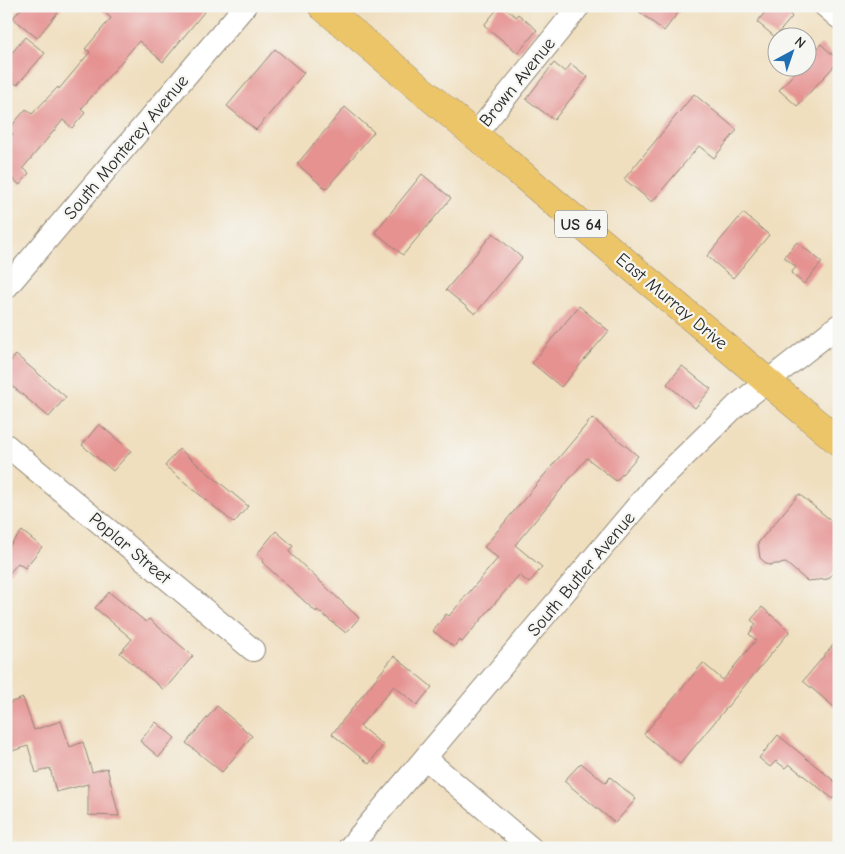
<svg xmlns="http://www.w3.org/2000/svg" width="845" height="854" font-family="'Comic Neue',sans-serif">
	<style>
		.building { fill: #e59291 }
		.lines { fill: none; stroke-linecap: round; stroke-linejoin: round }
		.street-casing { stroke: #8e8575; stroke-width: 24 }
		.highway-casing { stroke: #8e8575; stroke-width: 29 }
		.street { stroke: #fff; stroke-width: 22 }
		.highway { stroke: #edc569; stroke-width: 28 }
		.labels { text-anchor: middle; stroke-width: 4.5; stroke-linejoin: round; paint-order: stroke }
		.shield { fill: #f6f6f2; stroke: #686867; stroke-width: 1 }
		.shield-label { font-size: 16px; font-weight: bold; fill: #2b2b2b }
		.street-label { font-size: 18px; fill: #2b2b2b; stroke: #f6f6f2 }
	</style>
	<rect width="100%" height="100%" fill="#f6f6f2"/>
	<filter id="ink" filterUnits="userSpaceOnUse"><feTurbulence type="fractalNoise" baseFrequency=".02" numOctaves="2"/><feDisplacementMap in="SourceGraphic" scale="10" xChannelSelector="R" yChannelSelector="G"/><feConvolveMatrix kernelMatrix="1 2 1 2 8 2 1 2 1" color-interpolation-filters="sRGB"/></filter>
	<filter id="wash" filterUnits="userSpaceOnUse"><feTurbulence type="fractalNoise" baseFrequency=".0096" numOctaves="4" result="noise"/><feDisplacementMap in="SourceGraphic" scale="20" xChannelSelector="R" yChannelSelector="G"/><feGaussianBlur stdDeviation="1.12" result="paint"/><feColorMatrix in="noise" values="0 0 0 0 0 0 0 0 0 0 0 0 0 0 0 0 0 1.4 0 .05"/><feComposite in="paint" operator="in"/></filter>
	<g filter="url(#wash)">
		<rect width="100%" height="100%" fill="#f0dfbf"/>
		<g id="blocks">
			<!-- building -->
			<path class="building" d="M 23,6 L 63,6 L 37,38 L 13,18 Z
				M 97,6 L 209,6 L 163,62 L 139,41 L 81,109 L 85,113 L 72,128 L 63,120 L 23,168 L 29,173 L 20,185 L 13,179 L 6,187 L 6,142 L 13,134 L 9,129 L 26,109 L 32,114 L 58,87 L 59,89 L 90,52 L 85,49 L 111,18 Z
				M 500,6 L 503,6 L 516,17 L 518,14 L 537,30 L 518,53 L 484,25 Z
				M 632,6 L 683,6 L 664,31 Z
				M 770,6 L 796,6 L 790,14 L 792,17 L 775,37 L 757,22 Z
				M 25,37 L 45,53 L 17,85 L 6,76 L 6,60 Z
				M 821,44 L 839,61 L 797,106 L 779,90 L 799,68 L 808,68 L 808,58 Z
				M 275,49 L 304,73 L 256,130 L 227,106 Z
				M 554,63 L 565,72 L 571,64 L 588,77 L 554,120 L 526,99 Z
				M 694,94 L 737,130 L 714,158 L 699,146 L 652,202 L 624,179 Z
				M 345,107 L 374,132 L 326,189 L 297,164 Z
				M 422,174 L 451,198 L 403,255 L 375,232 Z
				M 743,213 L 769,235 L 733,278 L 707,256 Z
				M 493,233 L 522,258 L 475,314 L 446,290 Z
				M 797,242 L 822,262 L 804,284 L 791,273 L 796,267 L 784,257 Z
				M 579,306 L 609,331 L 561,387 L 532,363 Z
				M 16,355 L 66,397 L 49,417 L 6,381 L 6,366 Z
				M 682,366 L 711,389 L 695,408 L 667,384 Z
				M 592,418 L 638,456 L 616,481 L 587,458 L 515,545 L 542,567 L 529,583 L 519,575 L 462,642 L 459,640 L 454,647 L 433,631 L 446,614 L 449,616 L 498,558 L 484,547 Z
				M 99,424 L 131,451 L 113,471 L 82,445 Z
				M 179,449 L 248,506 L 234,523 L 165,466 Z
				M 799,494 L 839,527 L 839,566 L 828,579 L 807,581 L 786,563 L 768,565 L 760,558 L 758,543 Z
				M 22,531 L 42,547 L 25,568 L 18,563 L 6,577 L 6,550 Z
				M 276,531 L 293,546 L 289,552 L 359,618 L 346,633 L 317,610 L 316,612 L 262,562 L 264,559 L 257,554 Z
				M 109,592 L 146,622 L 149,619 L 193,656 L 164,690 L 120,653 L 132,639 L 95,608 Z
				M 762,607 L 790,631 L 680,764 L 644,734 L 703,663 L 723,680 L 756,640 L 749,634 L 756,624 L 751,620 Z
				M 839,638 L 839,711 L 803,681 Z
				M 394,656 L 432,687 L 417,705 L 394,686 L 360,726 L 383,745 L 369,764 L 332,734 Z
				M 23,698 L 34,730 L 61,721 L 70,747 L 83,742 L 92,772 L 107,768 L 119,816 L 88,815 L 88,784 L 56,792 L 50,768 L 36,773 L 28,746 L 6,753 L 6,704 Z
				M 217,706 L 252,736 L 222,772 L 186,743 Z
				M 156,722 L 175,738 L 159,757 L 140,741 Z
				M 778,735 L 839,785 L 839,791 L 833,799 L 789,764 L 785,768 L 776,761 L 770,767 L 759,758 Z
				M 581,763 L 606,783 L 610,777 L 636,799 L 615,823 L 564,781 Z"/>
		</g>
	</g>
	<g filter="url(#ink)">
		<use href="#blocks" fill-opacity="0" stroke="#8e8575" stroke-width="1"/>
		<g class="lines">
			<defs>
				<path id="street" d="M 825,6 L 839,18
					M 475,135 L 579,6
					M 6,288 L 245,6
					M 6,445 L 253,650
					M 425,758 L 531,848
					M 349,848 L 655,485 L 736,406 L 839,325"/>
				<path id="highway" d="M 322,6 L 839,442"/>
			</defs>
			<!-- street casing -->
			<use href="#street" class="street-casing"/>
			<!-- highway casing -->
			<use href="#highway" class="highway-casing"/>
			<!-- street -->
			<use href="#street" class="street"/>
			<!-- highway -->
			<use href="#highway" class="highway"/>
		</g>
	</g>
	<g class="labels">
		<!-- shield labels -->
		<rect class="shield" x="555" y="210.5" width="52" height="27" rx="4"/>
		<g class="shield-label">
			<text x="581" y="230">US 64</text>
		</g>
		<!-- street labels -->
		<g class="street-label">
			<text transform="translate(517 82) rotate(-51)" y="6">Brown Avenue</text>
			<text transform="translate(126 147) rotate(-50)" y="6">South Monterey Avenue</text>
			<text transform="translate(672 301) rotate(40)" y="6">East Murray Drive</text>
			<text transform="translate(130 548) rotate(40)" y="6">Poplar Street</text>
			<text transform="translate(581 574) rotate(-50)" y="6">South Butler Avenue</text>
		</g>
	</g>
	<!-- margin -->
	<rect width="845" height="854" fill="none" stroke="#f6f6f2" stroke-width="25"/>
	<!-- north arrow -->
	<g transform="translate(792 52) rotate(40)"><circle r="24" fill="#f6f6f2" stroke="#a5a5a2"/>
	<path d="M0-4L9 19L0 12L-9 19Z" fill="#1f6fb2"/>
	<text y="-8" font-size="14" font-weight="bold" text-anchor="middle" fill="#2b2b2b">N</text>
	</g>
</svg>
